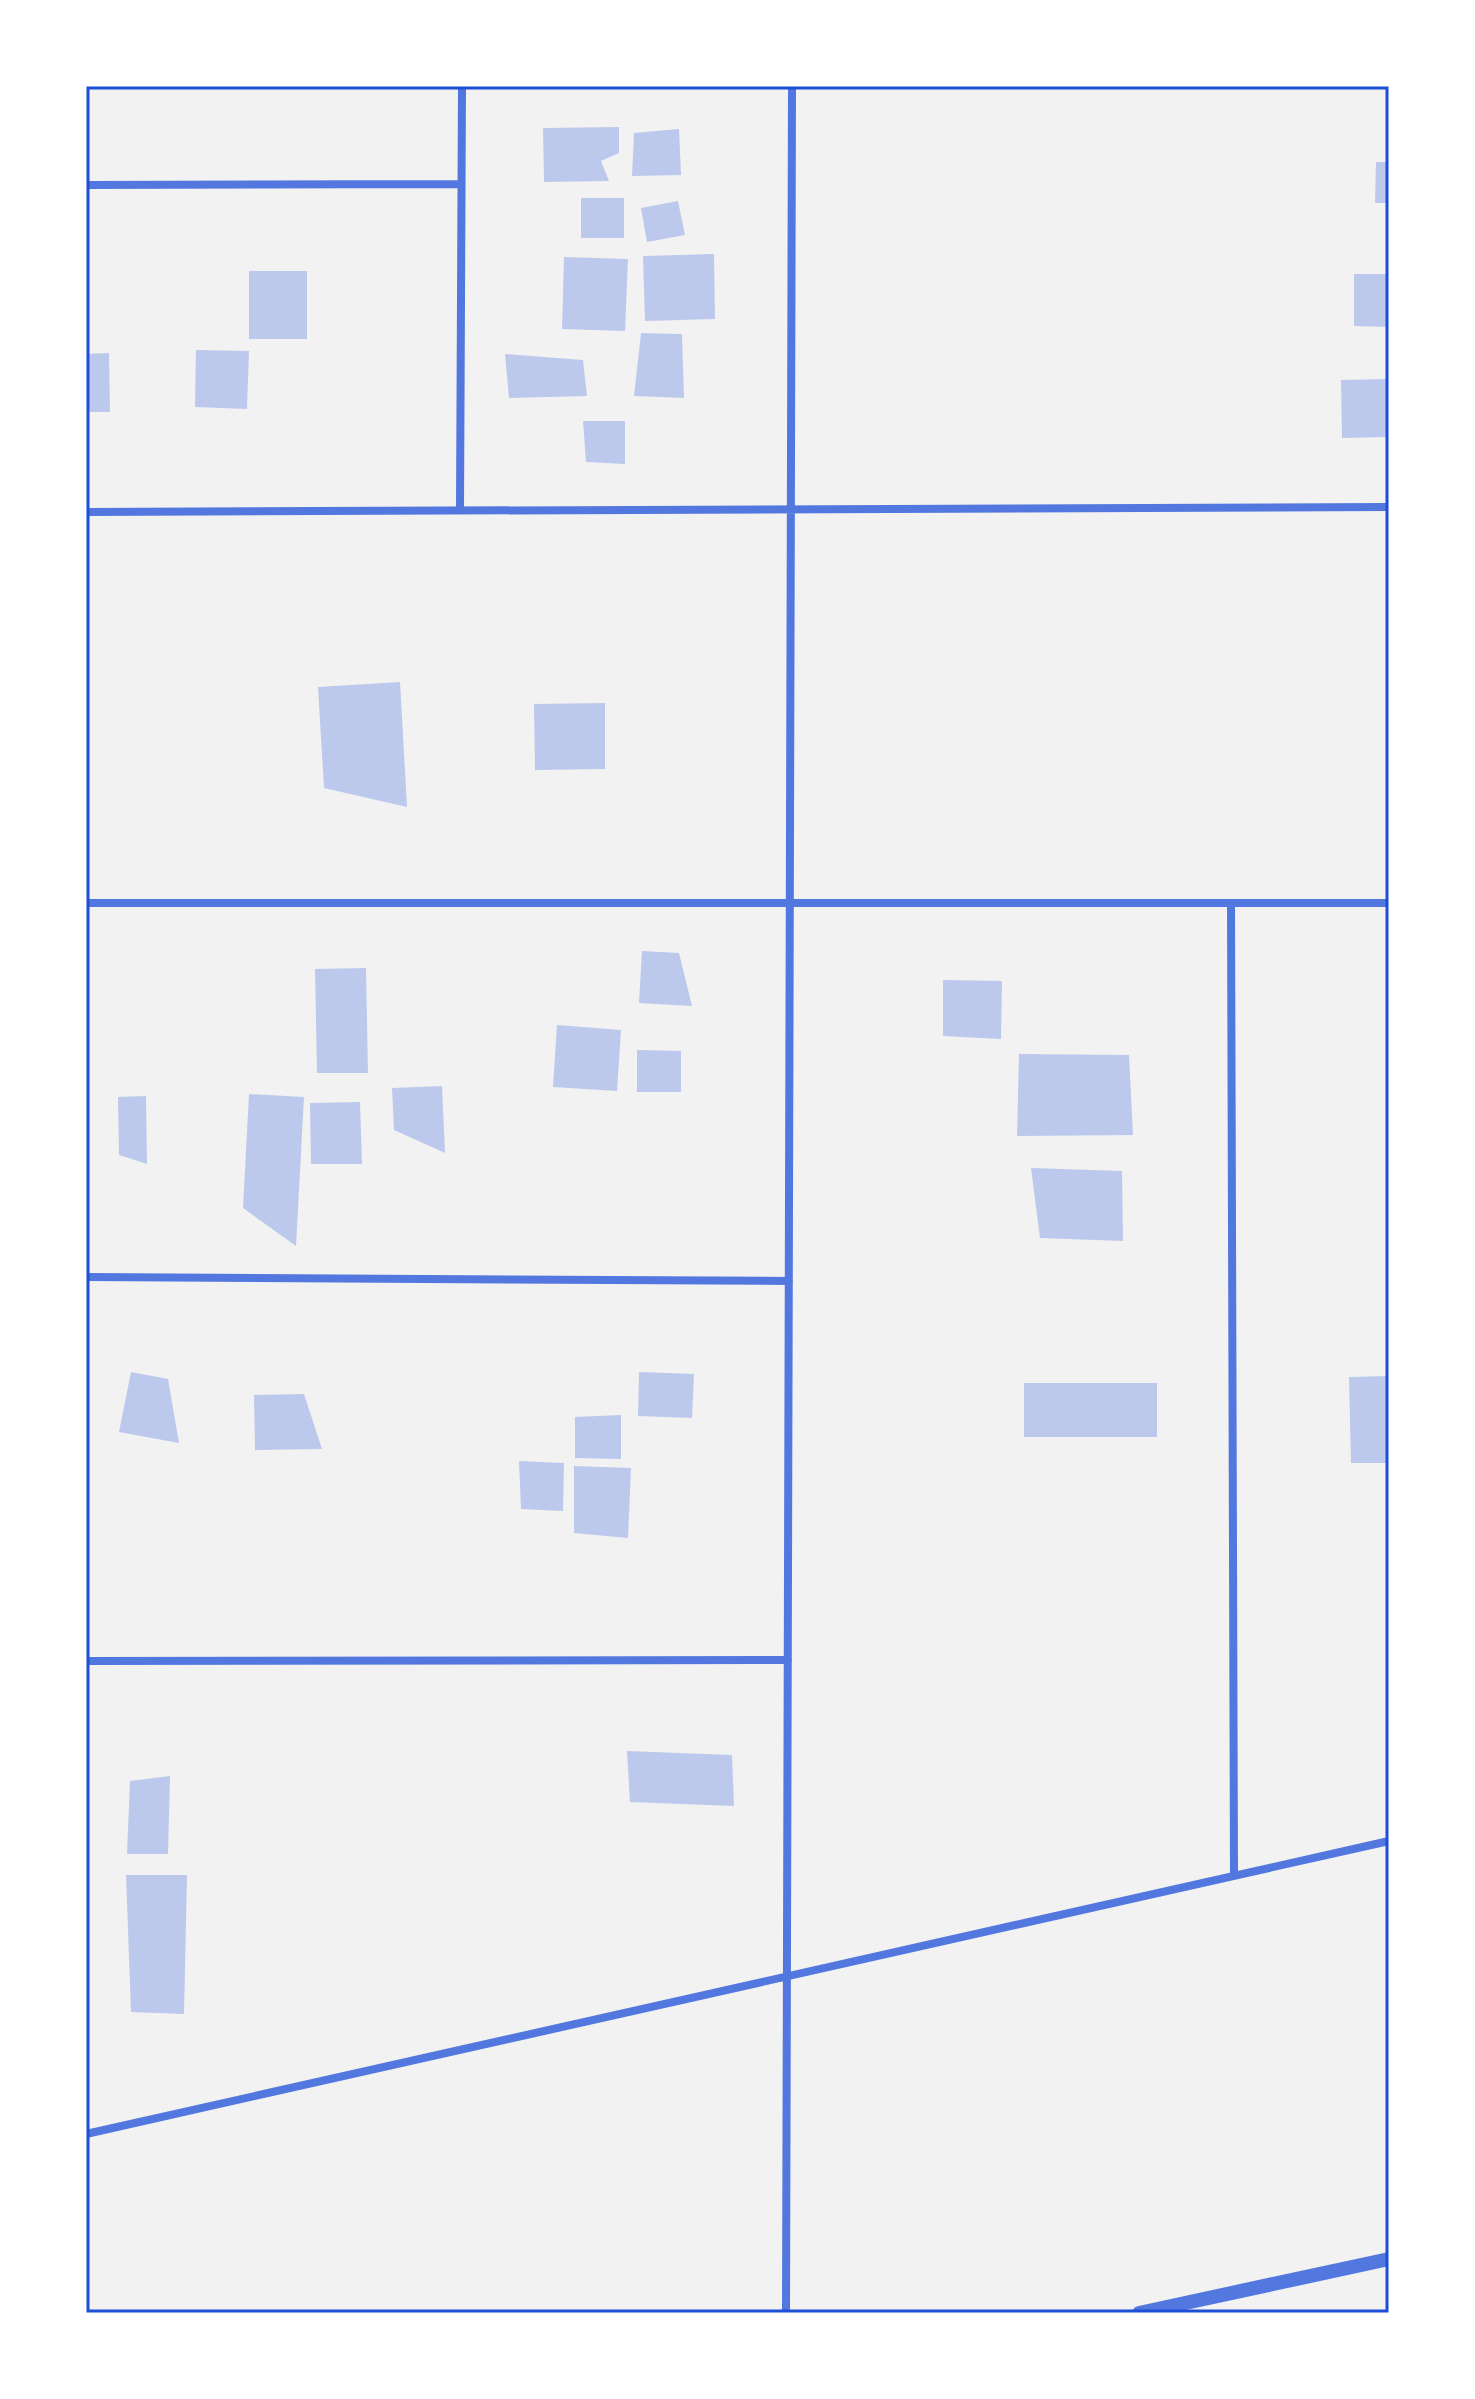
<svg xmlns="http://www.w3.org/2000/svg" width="1475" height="2399" font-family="Figtree,sans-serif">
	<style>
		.building { fill: #bdc9ec }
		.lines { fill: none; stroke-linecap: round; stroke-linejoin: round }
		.minor { stroke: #5277de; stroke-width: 8 }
		.tertiary { stroke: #5277de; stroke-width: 14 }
		.neatline { fill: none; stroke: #1d4ed8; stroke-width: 3 }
	</style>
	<rect width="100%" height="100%" fill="#f2f2f2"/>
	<!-- building -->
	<path class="building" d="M 619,127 L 619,153 L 601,161 L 609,181 L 544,182 L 543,128 Z
		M 679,129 L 681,175 L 632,176 L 634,133 Z
		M 1376,162 L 1389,162 L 1389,203 L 1375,203 Z
		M 581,198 L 624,198 L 624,238 L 581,238 Z
		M 678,201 L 685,235 L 647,242 L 641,208 Z
		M 714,254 L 715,319 L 645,321 L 643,256 Z
		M 564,257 L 628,259 L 625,331 L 562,329 Z
		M 249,271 L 307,271 L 307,339 L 249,339 Z
		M 1354,274 L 1389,274 L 1389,327 L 1354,326 Z
		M 641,333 L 682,334 L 684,398 L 634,396 Z
		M 196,350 L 249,351 L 247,409 L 195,407 Z
		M 109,353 L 110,412 L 86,412 L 86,354 Z
		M 505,354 L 583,360 L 587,396 L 509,398 Z
		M 1389,379 L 1389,437 L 1342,438 L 1341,380 Z
		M 583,421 L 625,421 L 625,464 L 586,462 Z
		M 400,682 L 407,807 L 324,788 L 318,687 Z
		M 605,703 L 605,769 L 535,770 L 534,704 Z
		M 642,951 L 679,953 L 692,1006 L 639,1003 Z
		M 366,968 L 368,1073 L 317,1073 L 315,969 Z
		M 943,980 L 1002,981 L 1001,1039 L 943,1036 Z
		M 557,1025 L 621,1030 L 617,1091 L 553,1087 Z
		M 637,1050 L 681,1051 L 681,1092 L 637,1092 Z
		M 1019,1054 L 1129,1055 L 1133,1135 L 1017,1136 Z
		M 442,1086 L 445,1153 L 394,1130 L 392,1088 Z
		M 249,1094 L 304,1097 L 296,1246 L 243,1208 Z
		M 146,1096 L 147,1164 L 119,1155 L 118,1097 Z
		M 360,1102 L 362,1164 L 311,1164 L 310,1103 Z
		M 1031,1168 L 1122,1171 L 1123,1241 L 1040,1238 Z
		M 131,1372 L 168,1379 L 179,1443 L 119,1432 Z
		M 639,1372 L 694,1374 L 692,1418 L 638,1416 Z
		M 1389,1376 L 1389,1463 L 1351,1463 L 1349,1377 Z
		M 1024,1383 L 1157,1383 L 1157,1437 L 1024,1437 Z
		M 304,1394 L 322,1449 L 255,1450 L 254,1395 Z
		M 621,1415 L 621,1459 L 575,1458 L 575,1417 Z
		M 519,1461 L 564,1463 L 563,1511 L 521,1509 Z
		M 574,1466 L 631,1468 L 628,1538 L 574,1533 Z
		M 627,1751 L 732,1755 L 734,1806 L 630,1802 Z
		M 170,1776 L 168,1854 L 127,1854 L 130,1781 Z
		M 126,1875 L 187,1875 L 184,2014 L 131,2012 Z"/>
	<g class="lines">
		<!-- minor -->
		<path class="minor" d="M 86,185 L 461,184
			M 460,510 L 462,86
			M 86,512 L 1389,507
			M 86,903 L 1389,903
			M 1231,903 L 1234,1876
			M 86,1277 L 789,1281
			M 86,1661 L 788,1660
			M 86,2134 L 1389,1841
			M 786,2313 L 792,86"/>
		<!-- tertiary -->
		<path class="tertiary" d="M 1139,2313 L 1389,2259"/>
	</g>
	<!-- border -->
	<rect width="1475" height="2399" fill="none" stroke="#ffffff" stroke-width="176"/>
	<rect x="88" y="88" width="1299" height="2223" class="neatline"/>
</svg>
